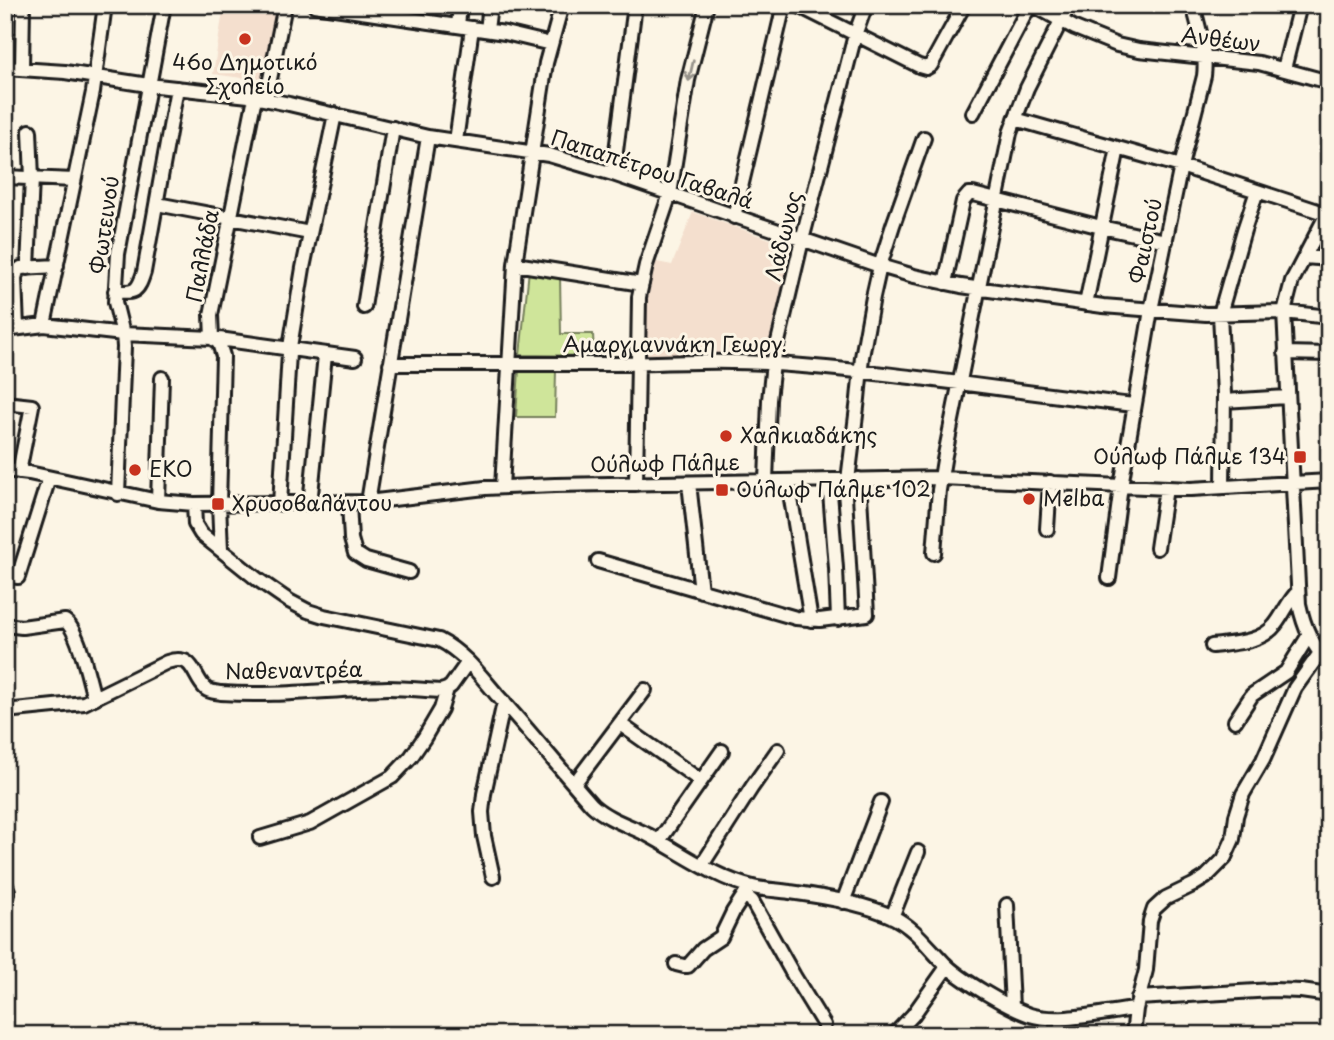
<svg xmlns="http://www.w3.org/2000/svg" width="1334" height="1040" font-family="'Playpen Sans',sans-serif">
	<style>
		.built { fill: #f4dfce }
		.green { fill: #cfe59a; stroke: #76805b; stroke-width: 2 }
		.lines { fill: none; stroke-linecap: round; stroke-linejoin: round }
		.minor-casing { stroke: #1c1c1c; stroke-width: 18 }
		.minor { stroke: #fcf5e5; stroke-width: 12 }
		.oneway { stroke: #97938b }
		.poi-dot { fill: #c8321e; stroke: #fcf5e5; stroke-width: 2.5 }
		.labels { text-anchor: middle; stroke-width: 6; stroke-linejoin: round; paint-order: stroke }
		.street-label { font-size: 21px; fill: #1c1c1c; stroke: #fcf5e5 }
		.poi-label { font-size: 21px; fill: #1c1c1c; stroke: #fcf5e5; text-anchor: start }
	</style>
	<rect width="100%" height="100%" fill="#fcf5e5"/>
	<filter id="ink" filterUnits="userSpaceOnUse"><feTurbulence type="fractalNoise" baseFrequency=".0143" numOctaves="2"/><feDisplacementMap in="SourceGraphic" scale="14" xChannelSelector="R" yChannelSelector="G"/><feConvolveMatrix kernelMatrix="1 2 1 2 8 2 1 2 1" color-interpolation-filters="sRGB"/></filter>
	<g filter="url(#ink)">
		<!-- built -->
		<path class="built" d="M 224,5 L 278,5 L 263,81 L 213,74 Z
			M 693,212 L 792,247 L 768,356 L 644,354 L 646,285 L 652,261 L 672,265 Z"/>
		<!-- green -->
		<path class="green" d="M 529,270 L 560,276 L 561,334 L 593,334 L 594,356 L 520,355 Z
			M 519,369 L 556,369 L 555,417 L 516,417 Z"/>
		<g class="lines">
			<defs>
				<path id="minor" d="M 314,5 L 505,33 L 551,44
					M 797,5 L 919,66 L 926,68 L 931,65 L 964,5
					M 1033,5 L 1075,28 L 1117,45 L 1139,50 L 1259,63 L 1329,82
					M 458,26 L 460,5
					M 487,30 L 490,5
					M 5,68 L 65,72 L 148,85 L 249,96 L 289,104 L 428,137 L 549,155 L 613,174 L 880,266 L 914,276 L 961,286 L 1103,306 L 1206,314 L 1284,312 L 1329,317
					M 22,69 L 23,5
					M 1284,69 L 1300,5
					M 266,99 L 285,5
					M 973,113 L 1030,5
					M 1015,119 L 1181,166 L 1327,214
					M 456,141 L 472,28
					M 613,174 L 635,5
					M 5,177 L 74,180
					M 157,204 L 310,233
					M 1329,210 L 1292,281 L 1284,312 L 1299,604 C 1304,627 1312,646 1329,663
					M 734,217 L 784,5
					M 1305,257 L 1329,259
					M 515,264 L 642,284
					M 28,268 L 32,178 L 30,131
					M 945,283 L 963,201 L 969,194 L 973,194 L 1101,227 L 1166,241
					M 115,291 C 135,294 138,291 144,272 L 177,88
					M 1086,304 L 1118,148
					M 364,307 L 393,128
					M 44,325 L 93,92 L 105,5
					M 17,328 L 15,278 L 17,271 L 21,268 L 57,266
					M 5,330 L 44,325 L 123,334 L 212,338 L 355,358
					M 1285,353 L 1329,354
					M 390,364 C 459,364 528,364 597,364 C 657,364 717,359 777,364 C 896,372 1015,392 1134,405
					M 1224,401 L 1287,397
					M 5,403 L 32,406 L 19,472
					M 5,470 L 29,473 L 158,501 L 194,504 L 368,502 L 485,488 L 555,485 L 941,478 L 1191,489 L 1329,481
					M 829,480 L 836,568 L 838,619
					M 848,480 L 858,399 L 862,357 L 873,297 L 880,266 L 893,225 L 924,138
					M 766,481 L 769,400 L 773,363 L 802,240 L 855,35 L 866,5
					M 788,481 L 811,620
					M 689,483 L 701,591
					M 636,484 L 639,297 L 646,265 L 670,194 L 688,80 L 707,5
					M 502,487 L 515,264 L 546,63 L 562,5
					M 1223,487 L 1224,394 L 1220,314 L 1244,230 L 1257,191
					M 118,494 L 124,347 L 123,334 L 115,302 L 118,254 L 164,5
					M 158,501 L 162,378
					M 368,502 L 428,137
					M 349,503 L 351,539 L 355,553 L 366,560 L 409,572
					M 194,504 L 195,524 L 201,534 L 257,579 L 289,601 L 308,611 L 324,616 L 439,640 C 463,652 480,675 497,695 C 530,731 560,769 592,805 C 607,819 630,826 648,835 C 682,853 715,878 753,887 C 765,890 778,890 790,892 C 820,896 866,904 893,917 C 915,928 927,946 944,963 C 959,979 1009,1008 1030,1015 C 1059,1024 1105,1012 1136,1009
					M 280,504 L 289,353 L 303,268 L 335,114
					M 310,504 L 325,355
					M 1047,529 L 1050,482
					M 1157,548 L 1166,488
					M 221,550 L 219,504 L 223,356 L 219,343 L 212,338 L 211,315 L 255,97
					M 934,553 L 939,490 L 944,460 L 1010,133 L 1027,88 L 1069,5
					M 598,561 L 796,618 L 820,620 L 867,614 L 859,479
					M 5,575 L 18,577 L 49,478
					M 1109,578 L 1121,486 L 1151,310 L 1181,166 L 1204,76 C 1207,52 1199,29 1193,5
					M 5,625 L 22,627 L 65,621 C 79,630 89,681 94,698
					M 1212,646 C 1233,643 1261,643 1275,625 C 1284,614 1288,601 1298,592
					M 5,711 L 84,703 L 167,662 C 195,653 192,676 206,689 C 210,692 216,692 221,693 C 277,697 332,689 388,688 C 406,688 423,690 441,691 L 447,689 L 451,686 L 468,662
					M 1235,721 L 1252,695 L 1286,672 L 1309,635
					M 620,724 L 701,781
					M 574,784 L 645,690
					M 260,838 L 310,823 L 392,777 L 411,757 L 424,738 L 441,709 L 447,689
					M 659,841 L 722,751
					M 702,865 L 752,787 L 778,750
					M 493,877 L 484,836 L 482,812 L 484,794 L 504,702
					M 5,883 L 8,891 L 5,897
					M 745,895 L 752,901 L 794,976 L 824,1025
					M 843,902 L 881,802
					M 1007,905 L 1012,1007
					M 892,917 L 918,852
					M 676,964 L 684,966 L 688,966 L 703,949 L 721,937 L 733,912 L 748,889
					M 1138,998 L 1273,990 L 1301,991 L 1329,995
					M 894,1035 L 913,1015 L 947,967
					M 1133,1035 L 1136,1009 L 1146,970 L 1150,921 L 1154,909 L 1166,898 L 1193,885 L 1206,877 L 1224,859 L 1233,839 L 1236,816 L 1243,794 L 1263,760 L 1295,688 L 1320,653"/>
			</defs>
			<!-- minor casing -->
			<use href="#minor" class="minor-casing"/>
			<!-- minor -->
			<use href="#minor" class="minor"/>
		</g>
		<!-- one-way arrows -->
		<defs><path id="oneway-shaft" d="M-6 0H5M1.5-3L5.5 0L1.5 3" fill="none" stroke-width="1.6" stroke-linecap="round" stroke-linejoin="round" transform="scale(1.75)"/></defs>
		<use class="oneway" href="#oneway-shaft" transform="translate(691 71) rotate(103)"/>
	</g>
	<!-- markers -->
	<g class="poi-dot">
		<circle cx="245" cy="39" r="7"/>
		<circle cx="726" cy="436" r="7"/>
		<rect x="1293" y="450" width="14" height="14" rx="3.5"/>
		<circle cx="135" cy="470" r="7"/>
		<rect x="715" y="483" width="14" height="14" rx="3.5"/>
		<circle cx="1029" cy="499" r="7"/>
		<rect x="211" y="497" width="14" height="14" rx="3.5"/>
	</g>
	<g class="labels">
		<!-- street labels -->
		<g class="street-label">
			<text transform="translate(1221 40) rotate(7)" y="7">Ανθέων</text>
			<text transform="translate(652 170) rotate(18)" y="7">Παπαπέτρου Γαβαλά</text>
			<text transform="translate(105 225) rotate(-82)" y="7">Φωτεινού</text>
			<text transform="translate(784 236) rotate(-76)" y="7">Λάδωνος</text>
			<text transform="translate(1146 241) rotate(-78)" y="7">Φαιστού</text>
			<text transform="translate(203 256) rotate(-79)" y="7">Παλλάδα</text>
			<text x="675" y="352">Αμαργιαννάκη Γεωργ.</text>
			<text transform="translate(665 464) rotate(-1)" y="7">Ούλωφ Πάλμε</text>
			<text transform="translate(294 671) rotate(-1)" y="7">Ναθεναντρέα</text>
		</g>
		<!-- poi labels -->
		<g class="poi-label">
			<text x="245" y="70" text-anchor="middle">46ο Δημοτικό<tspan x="245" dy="24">Σχολείο</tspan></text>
			<text x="740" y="443">Χαλκιαδάκης</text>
			<text x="1286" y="464" text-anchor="end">Ούλωφ Πάλμε 134</text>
			<text x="149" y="477">EKO</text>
			<text x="736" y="497">Ούλωφ Πάλμε 102</text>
			<text x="1043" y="506">Melba</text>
			<text x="232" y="511">Χρυσοβαλάντου</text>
		</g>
	</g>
	<!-- margin -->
	<rect width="1334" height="1040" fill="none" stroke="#fcf5e5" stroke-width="28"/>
	<rect x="14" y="14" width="1306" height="1012" fill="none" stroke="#1c1c1c" stroke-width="2.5" filter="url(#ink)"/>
</svg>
